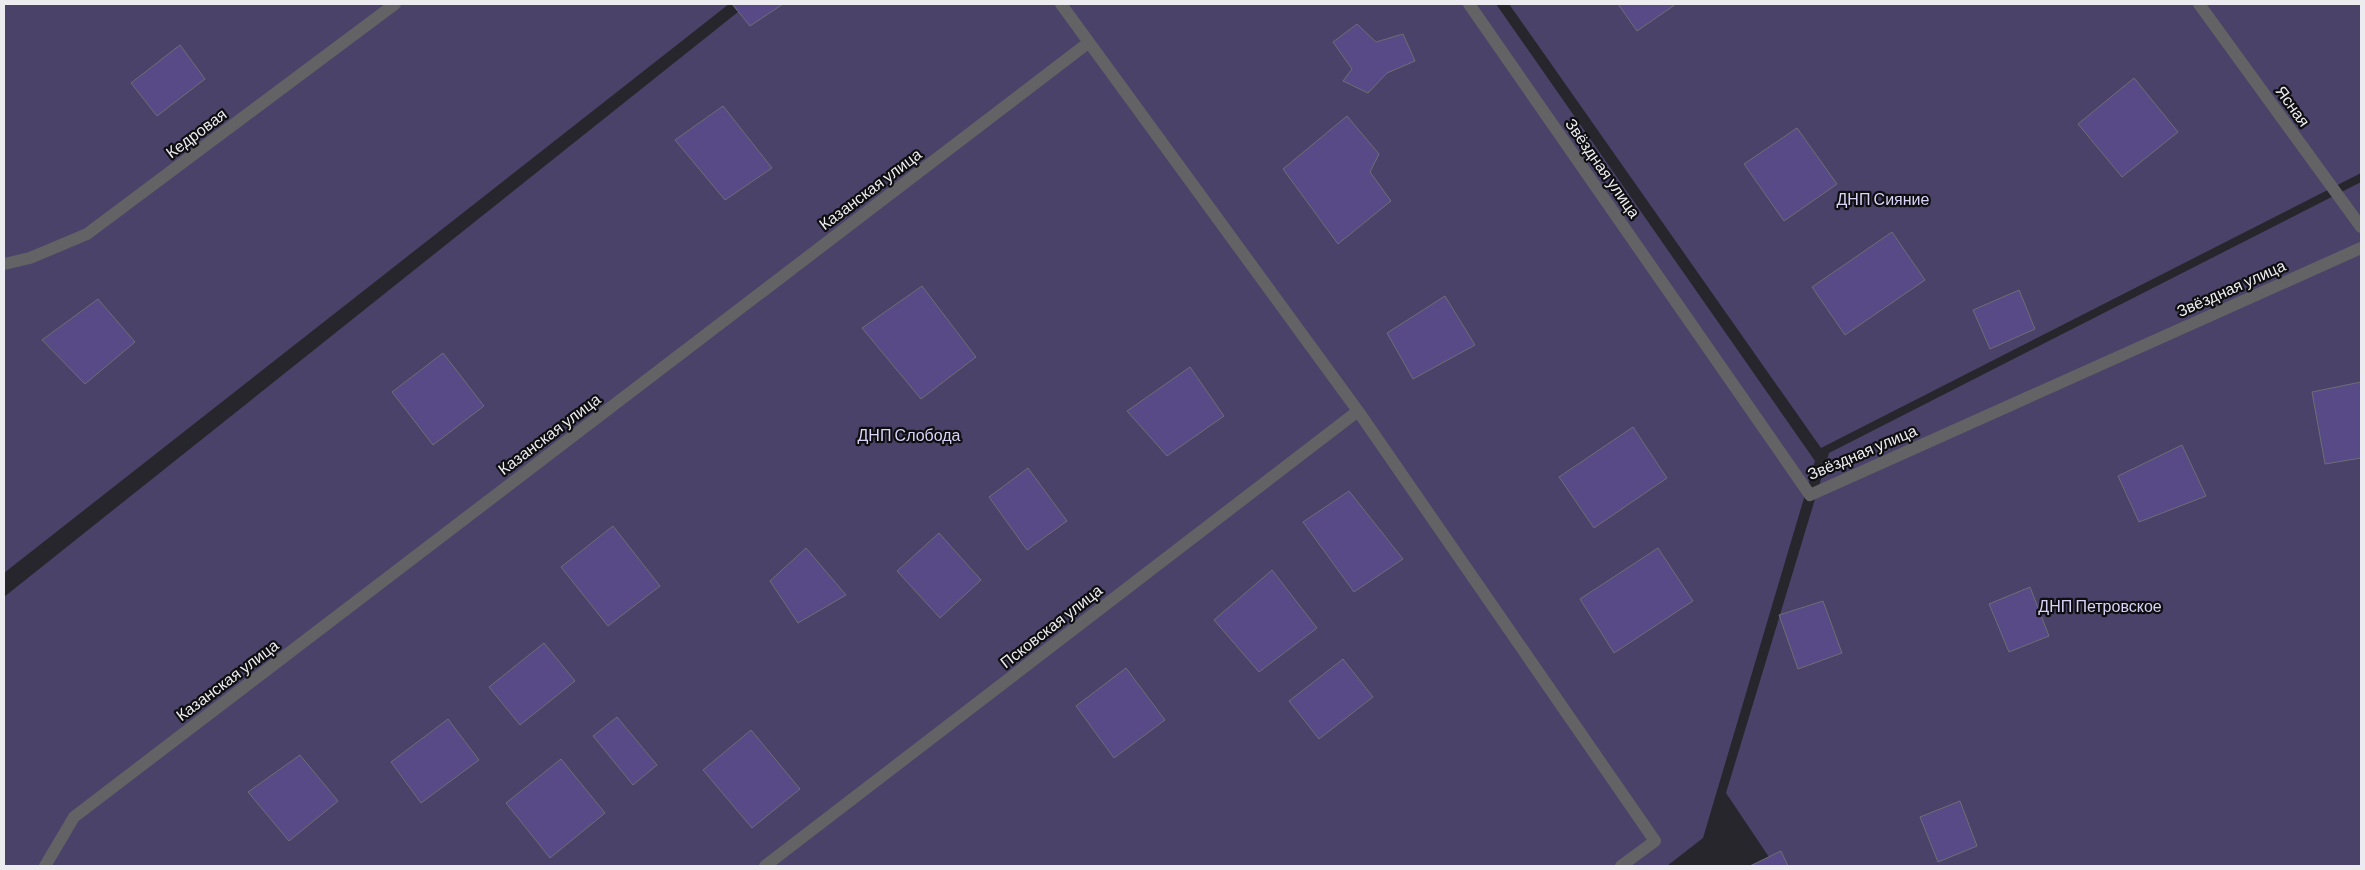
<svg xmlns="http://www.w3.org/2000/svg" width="2365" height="870" font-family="Barlow,sans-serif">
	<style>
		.green { fill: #4a4268 }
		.building { fill: #584a86; stroke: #6f6e75 }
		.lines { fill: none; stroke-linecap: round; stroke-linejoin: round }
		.minor { stroke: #636366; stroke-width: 12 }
		.labels { text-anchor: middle; stroke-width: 4.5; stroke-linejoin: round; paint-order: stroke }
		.street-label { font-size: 16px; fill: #ececf0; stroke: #0f0f12 }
		.park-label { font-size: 16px; fill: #d9d3f8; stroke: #0f0f12 }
	</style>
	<rect width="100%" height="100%" fill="#27262c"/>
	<!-- green -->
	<path class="green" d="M 4,4 L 729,4 L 4,573 Z
		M 748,4 L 1496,4 L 1815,461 L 1703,838 L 1667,866 L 4,866 L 4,597 Z
		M 1509,4 L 2361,4 L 2361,173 L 1821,448 Z
		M 2361,182 L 2361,866 L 1775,866 L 1726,793 L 1829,453 Z"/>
	<!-- building -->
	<path class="building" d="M 732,4 L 783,4 L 750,26 Z
		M 1618,4 L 1676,4 L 1637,31 Z
		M 1357,24 L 1376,42 L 1403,34 L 1415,61 L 1387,73 L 1368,93 L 1343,81 L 1352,69 L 1333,42 Z
		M 180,45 L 205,79 L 157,116 L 131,83 Z
		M 2134,78 L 2178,132 L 2122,177 L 2078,124 Z
		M 723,106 L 772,168 L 725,200 L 675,140 Z
		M 1347,116 L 1379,154 L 1370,172 L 1391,201 L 1338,244 L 1283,169 Z
		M 1797,128 L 1837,184 L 1784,221 L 1744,164 Z
		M 1892,232 L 1925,280 L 1845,335 L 1812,287 Z
		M 922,286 L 976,357 L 921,399 L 862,328 Z
		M 2019,290 L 2035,329 L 1990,349 L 1973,310 Z
		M 1445,296 L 1475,345 L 1413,379 L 1387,333 Z
		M 98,299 L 135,342 L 85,384 L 42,340 Z
		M 443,353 L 484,406 L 433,445 L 392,392 Z
		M 1190,367 L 1224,416 L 1167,456 L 1127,411 Z
		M 2361,382 L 2361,458 L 2325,464 L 2312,392 Z
		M 1633,427 L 1667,478 L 1594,528 L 1559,477 Z
		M 2182,445 L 2206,496 L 2139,522 L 2118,476 Z
		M 1028,468 L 1067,521 L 1027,550 L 989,497 Z
		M 1349,491 L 1403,559 L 1354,592 L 1303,522 Z
		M 613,526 L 660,586 L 608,626 L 561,567 Z
		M 939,533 L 981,580 L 940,618 L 897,571 Z
		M 806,548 L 846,595 L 798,623 L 770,581 Z
		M 1658,548 L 1693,601 L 1614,653 L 1580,599 Z
		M 1272,570 L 1317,628 L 1259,672 L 1214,620 Z
		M 2030,587 L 2049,636 L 2009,652 L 1989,604 Z
		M 1823,601 L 1842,653 L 1798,669 L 1779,615 Z
		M 544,643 L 575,681 L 520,725 L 489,687 Z
		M 1343,659 L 1373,697 L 1319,739 L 1289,701 Z
		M 1126,668 L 1165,720 L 1114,758 L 1076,706 Z
		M 617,717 L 657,765 L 633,785 L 593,736 Z
		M 448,719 L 479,760 L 421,803 L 391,762 Z
		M 751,730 L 800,789 L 752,828 L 703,770 Z
		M 300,755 L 338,801 L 289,841 L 248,792 Z
		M 561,759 L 605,813 L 550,858 L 506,803 Z
		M 1960,801 L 1977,846 L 1938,862 L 1920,817 Z
		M 1781,851 L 1788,866 L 1750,866 Z"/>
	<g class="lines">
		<!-- minor -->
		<path class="minor" d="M 1061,4 L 1358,411 L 1655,841 L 1621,866
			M 1469,4 L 1810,495 L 2361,248
			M 2199,4 L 2361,227
			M 4,264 L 30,258 L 87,234 L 395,4
			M 45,866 L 74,817 L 1088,43
			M 765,866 L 1358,411"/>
	</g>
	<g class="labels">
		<!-- street labels -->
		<g class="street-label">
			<text transform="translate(2293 106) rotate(54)" y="6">Ясная</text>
			<text transform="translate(196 133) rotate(-37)" y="6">Кедровая</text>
			<text transform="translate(1603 168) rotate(55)" y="6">Звёздная улица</text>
			<text transform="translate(870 189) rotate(-37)" y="6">Казанская улица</text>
			<text transform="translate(2231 288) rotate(-24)" y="6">Звёздная улица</text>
			<text transform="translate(549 434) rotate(-37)" y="6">Казанская улица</text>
			<text transform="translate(1862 452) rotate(-23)" y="6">Звёздная улица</text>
			<text transform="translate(1051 626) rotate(-38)" y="6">Псковская улица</text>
			<text transform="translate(227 680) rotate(-37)" y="6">Казанская улица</text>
		</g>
		<!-- park labels -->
		<g class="park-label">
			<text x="1883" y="205">ДНП Сияние</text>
			<text x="909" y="441">ДНП Слобода</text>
			<text x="2100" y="612">ДНП Петровское</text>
		</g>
	</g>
	<!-- border -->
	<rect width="2365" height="870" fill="none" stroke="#ececf0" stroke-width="10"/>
</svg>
